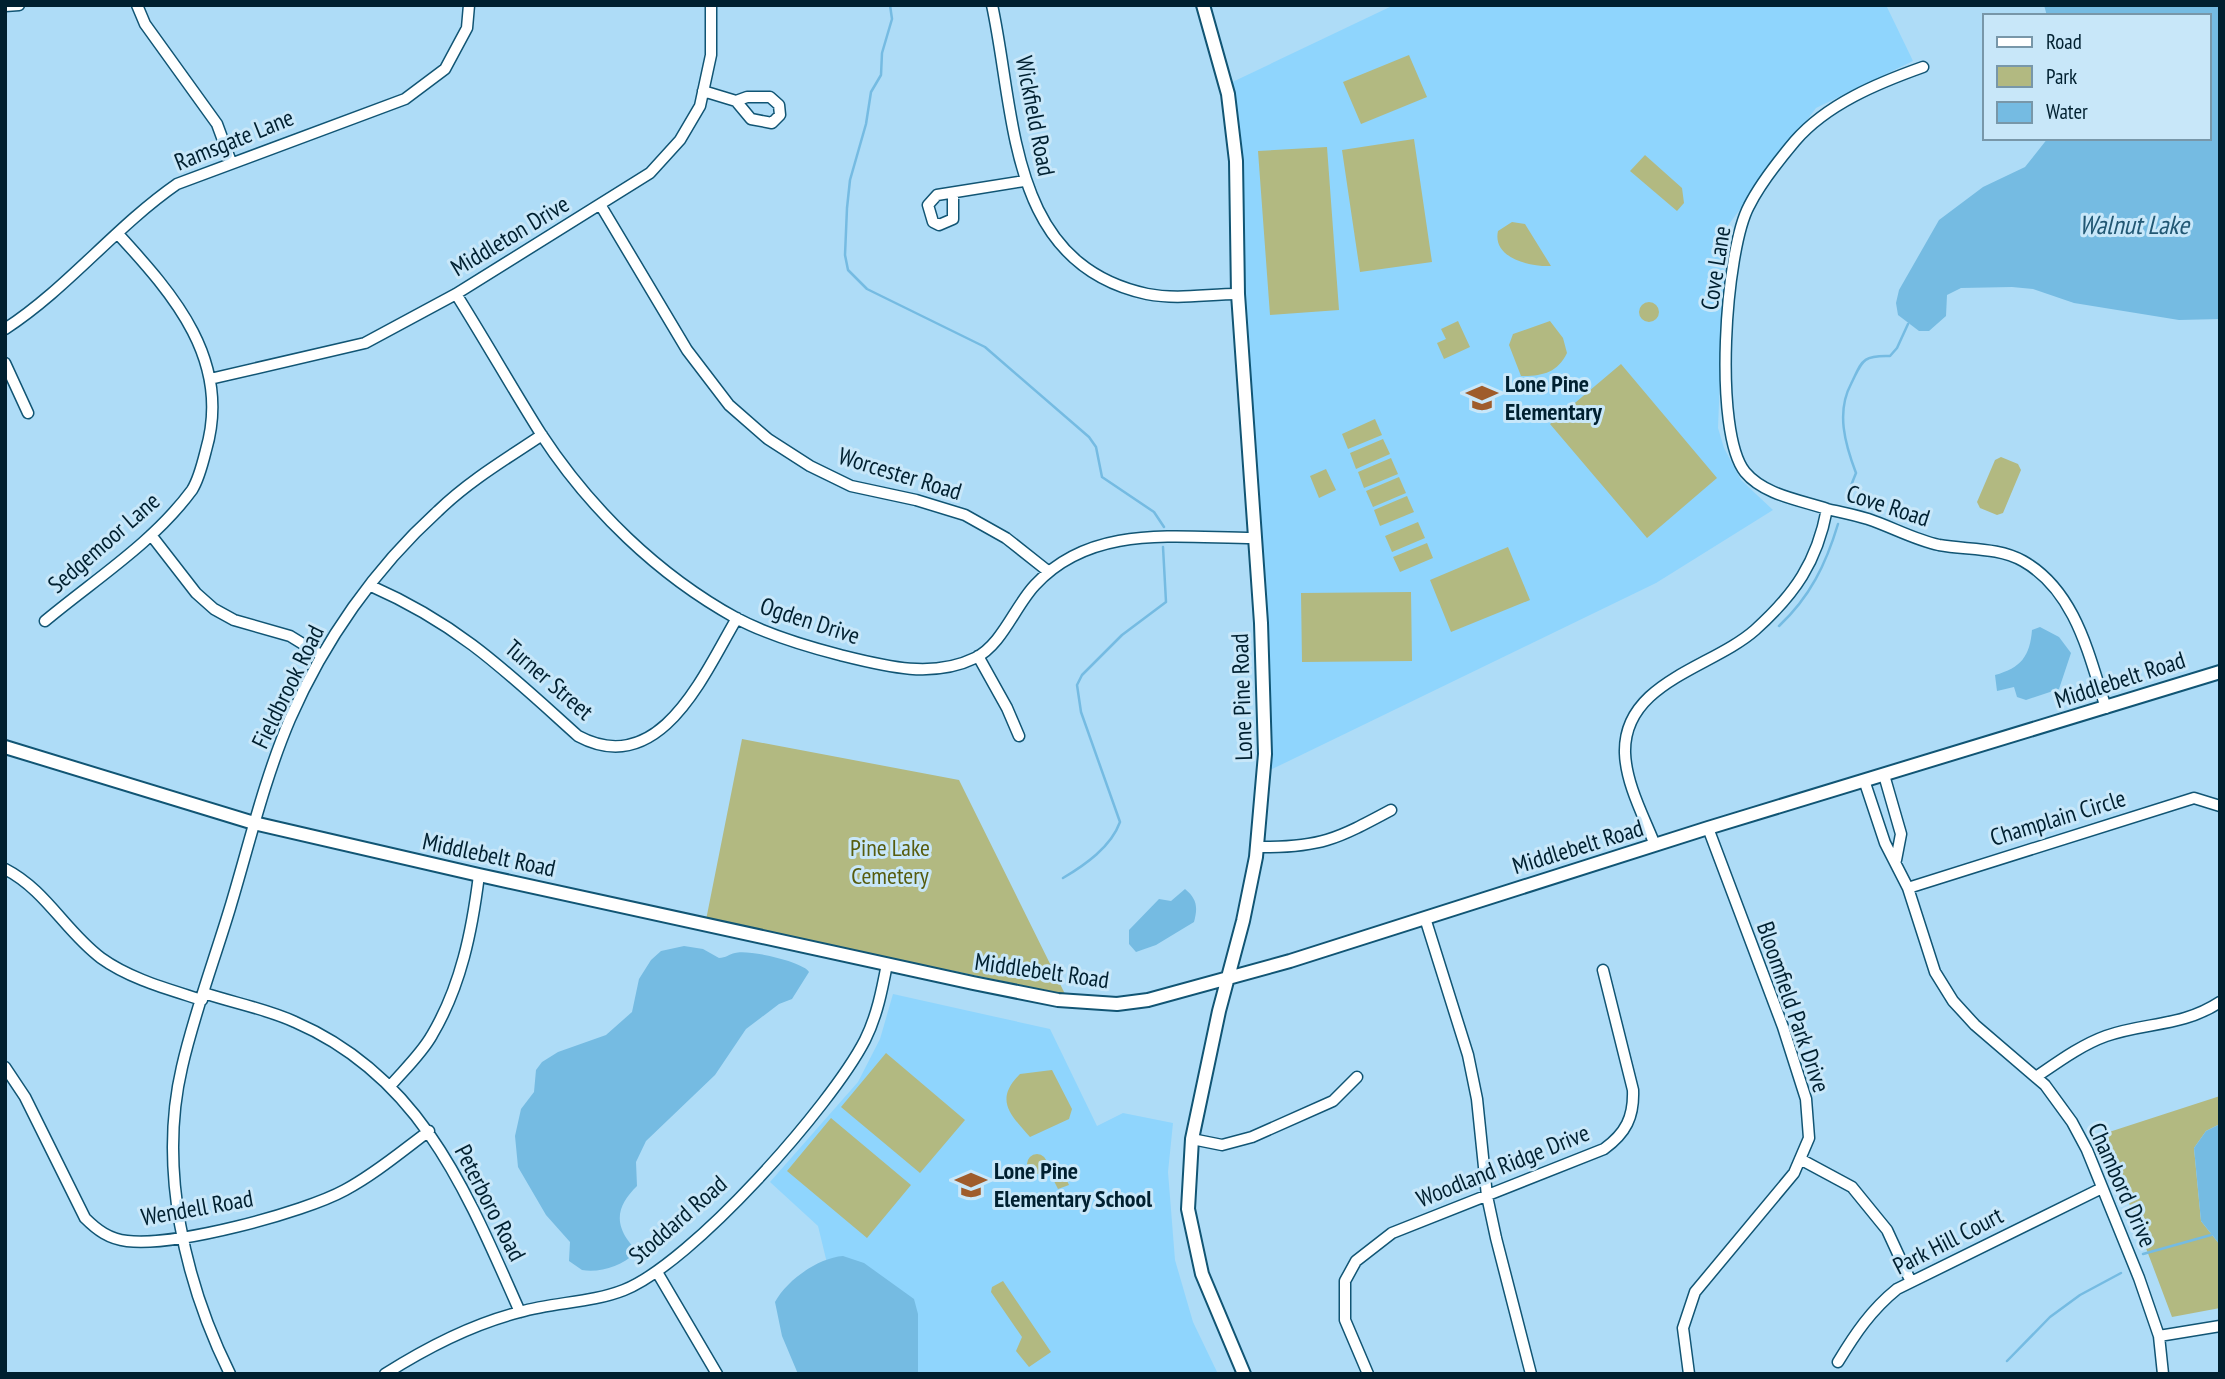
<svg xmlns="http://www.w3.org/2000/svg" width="2225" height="1379" font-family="'PT Sans Narrow',sans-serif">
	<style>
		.built { fill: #8fd5fd }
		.green { fill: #b2b981 }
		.water { fill: #75bbe2 }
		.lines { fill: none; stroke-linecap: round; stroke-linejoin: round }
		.stream { stroke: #75bbe2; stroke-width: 2.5 }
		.minor-casing { stroke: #115574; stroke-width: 13 }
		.tertiary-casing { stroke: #115574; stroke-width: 16 }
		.minor { stroke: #fff; stroke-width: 10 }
		.tertiary { stroke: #fff; stroke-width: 12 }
		.labels { text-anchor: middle; stroke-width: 6; stroke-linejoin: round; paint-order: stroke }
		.street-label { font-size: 24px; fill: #002030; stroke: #c8e7f9 }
		.poi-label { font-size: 24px; font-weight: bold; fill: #002030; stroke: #c8e7f9; text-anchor: start }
		.park-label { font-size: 24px; fill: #575c0e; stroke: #c8e7f9 }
		.water-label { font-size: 26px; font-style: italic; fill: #215773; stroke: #c8e7f9 }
	</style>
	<rect width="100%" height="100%" fill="#aedcf7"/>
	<!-- built -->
	<path class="built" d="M 1394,5 L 1886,5 L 1913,61 L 1816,108 L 1726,228 L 1718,428 L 1724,448 L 1741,480 L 1773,510 L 1656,583 L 1262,774 L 1245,341 L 1224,86 Z
		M 893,994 L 1050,1029 L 1097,1126 L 1123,1113 L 1173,1123 L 1168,1172 L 1175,1260 L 1193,1322 L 1218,1374 L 854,1374 L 818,1226 L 770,1182 L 858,1082 L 880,1039 Z"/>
	<!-- green -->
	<path class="green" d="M 1409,55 L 1427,97 L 1361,124 L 1343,82 Z
		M 1414,139 L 1432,262 L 1360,272 L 1342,150 Z
		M 1327,147 L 1339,310 L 1270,315 L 1258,151 Z
		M 1645,155 L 1682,188 L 1684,203 L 1677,211 L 1630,171 Z
		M 1512,222 L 1525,224 L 1551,266 C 1530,267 1492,258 1498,231 Z
		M1639 312a10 10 0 1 1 20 0a10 10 0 1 1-20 0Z
		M 1458,321 L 1470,347 L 1444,359 L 1437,343 L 1446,339 L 1441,329 Z
		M 1550,321 L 1563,338 L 1567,353 C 1557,373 1543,376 1521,376 L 1509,345 L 1513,334 Z
		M 1621,364 L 1717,478 L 1647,538 L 1550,424 Z
		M 1375,419 L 1382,435 L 1348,449 L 1342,434 Z
		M 1383,439 L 1390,454 L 1356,469 L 1350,453 Z
		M 2001,457 L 2018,464 L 2021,470 L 2003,513 L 1997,515 L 1980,508 L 1977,502 L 1995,460 Z
		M 1391,458 L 1398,474 L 1364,488 L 1358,472 Z
		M 1326,469 L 1336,490 L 1319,498 L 1310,476 Z
		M 1399,477 L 1406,493 L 1373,507 L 1366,491 Z
		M 1407,496 L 1414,512 L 1380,526 L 1374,510 Z
		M 1418,522 L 1425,538 L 1392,552 L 1385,536 Z
		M 1427,543 L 1433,558 L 1400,572 L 1393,557 Z
		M 1508,547 L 1530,600 L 1451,632 L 1430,580 Z
		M 1411,592 L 1412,661 L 1302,662 L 1301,593 Z
		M 742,739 L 959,780 L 1065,994 L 706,920 Z
		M 886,1053 L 965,1120 L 920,1173 L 841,1107 Z
		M 1052,1070 L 1072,1109 L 1069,1119 L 1030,1137 C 1010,1114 994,1100 1020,1074 Z
		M 2220,1096 L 2220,1124 L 2206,1131 L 2194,1148 L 2201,1221 L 2220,1245 L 2220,1308 L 2172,1317 L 2103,1134 Z
		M 831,1118 L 911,1185 L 867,1238 L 787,1171 Z
		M1027 1164a10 10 0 1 1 20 0a10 10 0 1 1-20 0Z
		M 1060,1165 L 1069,1185 L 1058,1189 L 1049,1171 Z
		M 1003,1281 L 1051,1352 L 1029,1367 L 1016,1351 L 1022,1337 L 991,1292 L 992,1287 Z"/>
	<!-- water -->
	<path class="water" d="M 2044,5 L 2220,5 L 2220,319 L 2179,320 L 2074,303 L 2033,289 L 2012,287 L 1961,288 L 1947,295 L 1946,316 L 1929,331 L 1919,331 L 1898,315 L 1896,303 L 1899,290 L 1939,220 L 1983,187 L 2025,167 L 2048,138 L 2209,138 L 2209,16 L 2047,16 Z
		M 2040,627 L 2059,637 L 2071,653 L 2059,689 L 2026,700 L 2017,697 L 2014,687 L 1997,691 L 1995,675 C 2021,668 2030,656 2032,630 Z
		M 1185,889 C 1197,899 1198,907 1194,922 L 1156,945 L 1136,952 L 1129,944 L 1129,930 L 1159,899 L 1171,901 Z
		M 684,946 L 703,949 L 719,958 C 726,958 729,954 735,953 C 748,949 804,962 809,972 L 792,999 L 779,1004 L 746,1029 L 715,1075 L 646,1141 L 636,1162 L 637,1186 C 621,1202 613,1218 627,1239 C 631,1245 634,1246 635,1253 C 622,1266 600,1273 582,1270 L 569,1261 L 570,1242 L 546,1215 L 518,1167 L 515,1136 L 521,1109 L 534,1092 L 536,1070 L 542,1062 L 558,1052 L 606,1035 L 632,1012 L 639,979 L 651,960 L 661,951 Z
		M 2220,1124 L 2220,1245 L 2201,1221 L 2194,1148 L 2206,1131 Z
		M 843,1256 L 864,1263 L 914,1299 L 918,1314 L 918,1374 L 798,1374 L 782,1336 L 775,1302 C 787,1280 818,1258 843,1256 Z"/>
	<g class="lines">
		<!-- stream -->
		<path class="stream" d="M 890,5 L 892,19 L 882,53 L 881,75 L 871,92 L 866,124 L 850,180 L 847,208 L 845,255 L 848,270 L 867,289 L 985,347 L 1089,437 L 1096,447 L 1102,477 L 1154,512 L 1164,527
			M 1846,498 L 1856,473 C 1845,444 1836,412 1851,384 C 1862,362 1861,355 1890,356 L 1897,348 L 1908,324
			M 1779,626 C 1810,597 1826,564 1838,524
			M 1063,878 C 1085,865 1111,847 1120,822 L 1081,712 L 1077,685 L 1082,675 L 1122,635 L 1166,602 L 1163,547
			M 2143,1254 L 2211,1235
			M 2007,1361 L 2050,1317 L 2080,1295 L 2121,1273"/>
		<defs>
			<path id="minor" d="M 137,5 L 145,24 L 217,124 L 231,162
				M 992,5 C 1016,115 1007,264 1147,294 C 1178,300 1208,294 1238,294
				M 5,6 L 19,5
				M 703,91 L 736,101 L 751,119 L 772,123 L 780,115 L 779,105 L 770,97 L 747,97 L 736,101
				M 953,193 L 953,219 L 939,225 L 933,222 L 928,205 L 937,195 L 1024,181
				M 601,206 L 687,350 L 729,405 L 768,439 L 810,466 L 851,486 L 916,500 L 965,515 L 1006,538 L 1049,572
				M 456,294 C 485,340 512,388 541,434 C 590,509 658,575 736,618 C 768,635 805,646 840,655 C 884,666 932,679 975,658 C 1002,645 1015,606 1035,585 C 1092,523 1178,538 1254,538
				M 5,329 C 68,288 115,227 177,184 L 405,99 L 445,69 L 467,28 L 469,5
				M 5,363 L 28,413
				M 210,379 L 365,343 L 456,294 L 650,173 L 680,140 L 700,106 L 711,55 L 711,5
				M 1827,509 C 1800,500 1764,495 1745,472 C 1713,432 1725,251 1749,206 C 1760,184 1779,160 1795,141 C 1827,104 1878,83 1923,67
				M 151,535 L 196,593 L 214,609 L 234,620 L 290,636 L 321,655
				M 371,586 C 460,625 508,673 578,736 C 660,780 704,674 737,618
				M 45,621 C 94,580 153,543 192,490 C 199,479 203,462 206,450 C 232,361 174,295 118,234
				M 978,656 L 1007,708 L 1019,736
				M 1884,775 L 1901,834 L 1896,860
				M 1864,780 L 1885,843 L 1908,888 L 1935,972 L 1953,1001 L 1975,1025 L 2045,1085 L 2072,1122 L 2087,1150 L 2139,1278 L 2159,1336 L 2163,1374
				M 1655,845 C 1644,817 1626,784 1625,753 C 1623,682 1712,668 1755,630 C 1795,594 1817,562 1827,509 C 1840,512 1855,515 1868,519 C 1892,527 1915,540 1939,545 C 1967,550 1998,547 2023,561 C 2076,591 2089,656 2106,708
				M 1257,847 C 1320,848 1337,839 1391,810
				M 5,869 C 46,890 65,931 101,958 C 130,979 168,989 202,1000
				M 1908,888 L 2194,798 L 2220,806
				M 1425,918 L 1468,1055 L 1477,1099 L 1487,1196 L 1496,1238 L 1531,1374
				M 204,993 C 234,1003 267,1009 295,1022 C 422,1077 467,1193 520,1312
				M 5,1067 L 25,1097 L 85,1218 C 97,1230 109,1239 127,1241 C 174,1247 303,1213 345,1190 C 375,1174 402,1151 429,1131
				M 2036,1077 C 2058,1062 2081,1045 2106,1036 C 2146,1022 2182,1027 2220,1002
				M 391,1085 C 405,1069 422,1053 432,1035 C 461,986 472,931 479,875
				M 1192,1139 L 1222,1145 L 1252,1137 L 1333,1101 L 1357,1077
				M 1800,1159 L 1852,1187 L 1887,1230 L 1911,1282
				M 657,1272 L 717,1374
				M 2159,1336 L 2220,1326
				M 1838,1362 C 1855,1334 1871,1310 1897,1289 L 2102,1188
				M 230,1374 C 185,1283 158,1169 182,1067 C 194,1014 214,961 230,908 C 249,845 264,780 290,719 C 324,641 375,568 438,511 C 469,481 506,459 542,435
				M 385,1374 C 426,1348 472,1324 520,1312 C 554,1302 591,1303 624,1290 C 692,1263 831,1106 865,1040 C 877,1016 882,990 887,964
				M 1368,1374 L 1345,1320 L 1345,1281 L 1356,1261 L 1392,1233 L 1604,1149 C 1626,1133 1634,1117 1633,1090 L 1603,970
				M 1689,1374 L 1683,1328 L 1695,1292 L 1794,1173 L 1809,1138 L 1806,1099 L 1783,1027 L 1708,828"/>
			<path id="tertiary" d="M 1203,5 L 1228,94 L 1236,161 L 1238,294 L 1261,623 L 1265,754 L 1256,857 L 1243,921 L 1219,1011 L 1192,1139 L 1188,1209 L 1202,1274 L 1244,1374
				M 5,747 L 254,823 L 479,875 L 973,983 L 1058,1000 L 1117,1004 L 1148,1000 L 1290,961 L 1708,828 L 2220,672"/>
		</defs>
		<!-- minor casing -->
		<use href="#minor" class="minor-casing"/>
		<!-- tertiary casing -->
		<use href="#tertiary" class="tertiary-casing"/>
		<!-- minor -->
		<use href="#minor" class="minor"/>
		<!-- tertiary -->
		<use href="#tertiary" class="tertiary"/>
	</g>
	<!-- icons -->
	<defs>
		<symbol id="school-bare" viewBox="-9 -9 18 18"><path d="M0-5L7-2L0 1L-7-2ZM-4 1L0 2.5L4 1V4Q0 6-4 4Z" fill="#9f5c2b" stroke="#c8e7f9" stroke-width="2.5" paint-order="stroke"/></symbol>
	</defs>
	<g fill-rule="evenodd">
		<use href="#school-bare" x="1460" y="376" width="44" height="44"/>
		<use href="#school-bare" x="949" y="1163" width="44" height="44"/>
	</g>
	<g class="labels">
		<!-- street labels -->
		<g class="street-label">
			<text transform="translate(1035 116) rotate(79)" y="8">Wickfield Road</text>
			<text transform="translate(234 140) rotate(-22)" y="8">Ramsgate Lane</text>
			<text transform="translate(510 236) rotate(-31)" y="8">Middleton Drive</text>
			<text transform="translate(1716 268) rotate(-81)" y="8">Cove Lane</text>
			<text transform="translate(900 474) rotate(17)" y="8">Worcester Road</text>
			<text transform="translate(1888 506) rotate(18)" y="8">Cove Road</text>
			<text transform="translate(104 543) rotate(-41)" y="8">Sedgemoor Lane</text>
			<text transform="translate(810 621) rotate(18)" y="8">Ogden Drive</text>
			<text transform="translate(549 680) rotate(41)" y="8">Turner Street</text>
			<text transform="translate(2120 680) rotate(-18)" y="8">Middlebelt Road</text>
			<text transform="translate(288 687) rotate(-64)" y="8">Fieldbrook Road</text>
			<text transform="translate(1242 697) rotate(-92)" y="8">Lone Pine Road</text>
			<text transform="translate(2058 818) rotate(-17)" y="8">Champlain Circle</text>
			<text transform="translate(1578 847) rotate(-17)" y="8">Middlebelt Road</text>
			<text transform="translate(489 855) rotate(12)" y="8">Middlebelt Road</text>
			<text transform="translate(1042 971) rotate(8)" y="8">Middlebelt Road</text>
			<text transform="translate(1793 1007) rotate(71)" y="8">Bloomfield Park Drive</text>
			<text transform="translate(1503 1166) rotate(-22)" y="8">Woodland Ridge Drive</text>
			<text transform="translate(2122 1185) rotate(66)" y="8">Chambord Drive</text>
			<text transform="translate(490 1203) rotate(63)" y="8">Peterboro Road</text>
			<text transform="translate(197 1208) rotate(-10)" y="8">Wendell Road</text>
			<text transform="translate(678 1220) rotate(-41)" y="8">Stoddard Road</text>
			<text transform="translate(1948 1241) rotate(-27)" y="8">Park Hill Court</text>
		</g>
		<!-- poi labels -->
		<g class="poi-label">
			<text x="1505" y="392">Lone Pine<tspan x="1505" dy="28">Elementary</tspan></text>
			<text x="994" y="1179">Lone Pine<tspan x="994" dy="28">Elementary School</tspan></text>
		</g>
		<!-- park labels -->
		<g class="park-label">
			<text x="890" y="856">Pine Lake<tspan x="890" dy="28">Cemetery</tspan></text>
		</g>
		<!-- water labels -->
		<g class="water-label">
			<text x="2134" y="234">Walnut Lake</text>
		</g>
	</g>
	<!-- border -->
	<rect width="2225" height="1379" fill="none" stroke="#002030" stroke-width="14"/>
	<!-- legend -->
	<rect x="1983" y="14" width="228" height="126" fill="#c8e7f9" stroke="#7897a9" stroke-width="2"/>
	<rect x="1997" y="37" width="35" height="10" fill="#ffffff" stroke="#7897a9" stroke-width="2"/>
	<text x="2046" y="49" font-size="21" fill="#002030">Road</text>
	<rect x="1997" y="66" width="35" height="21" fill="#b2b981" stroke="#7897a9" stroke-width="2"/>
	<text x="2046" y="84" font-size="21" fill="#002030">Park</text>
	<rect x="1997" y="102" width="35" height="21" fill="#75bbe2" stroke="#7897a9" stroke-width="2"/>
	<text x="2046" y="119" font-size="21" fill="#002030">Water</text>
</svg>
